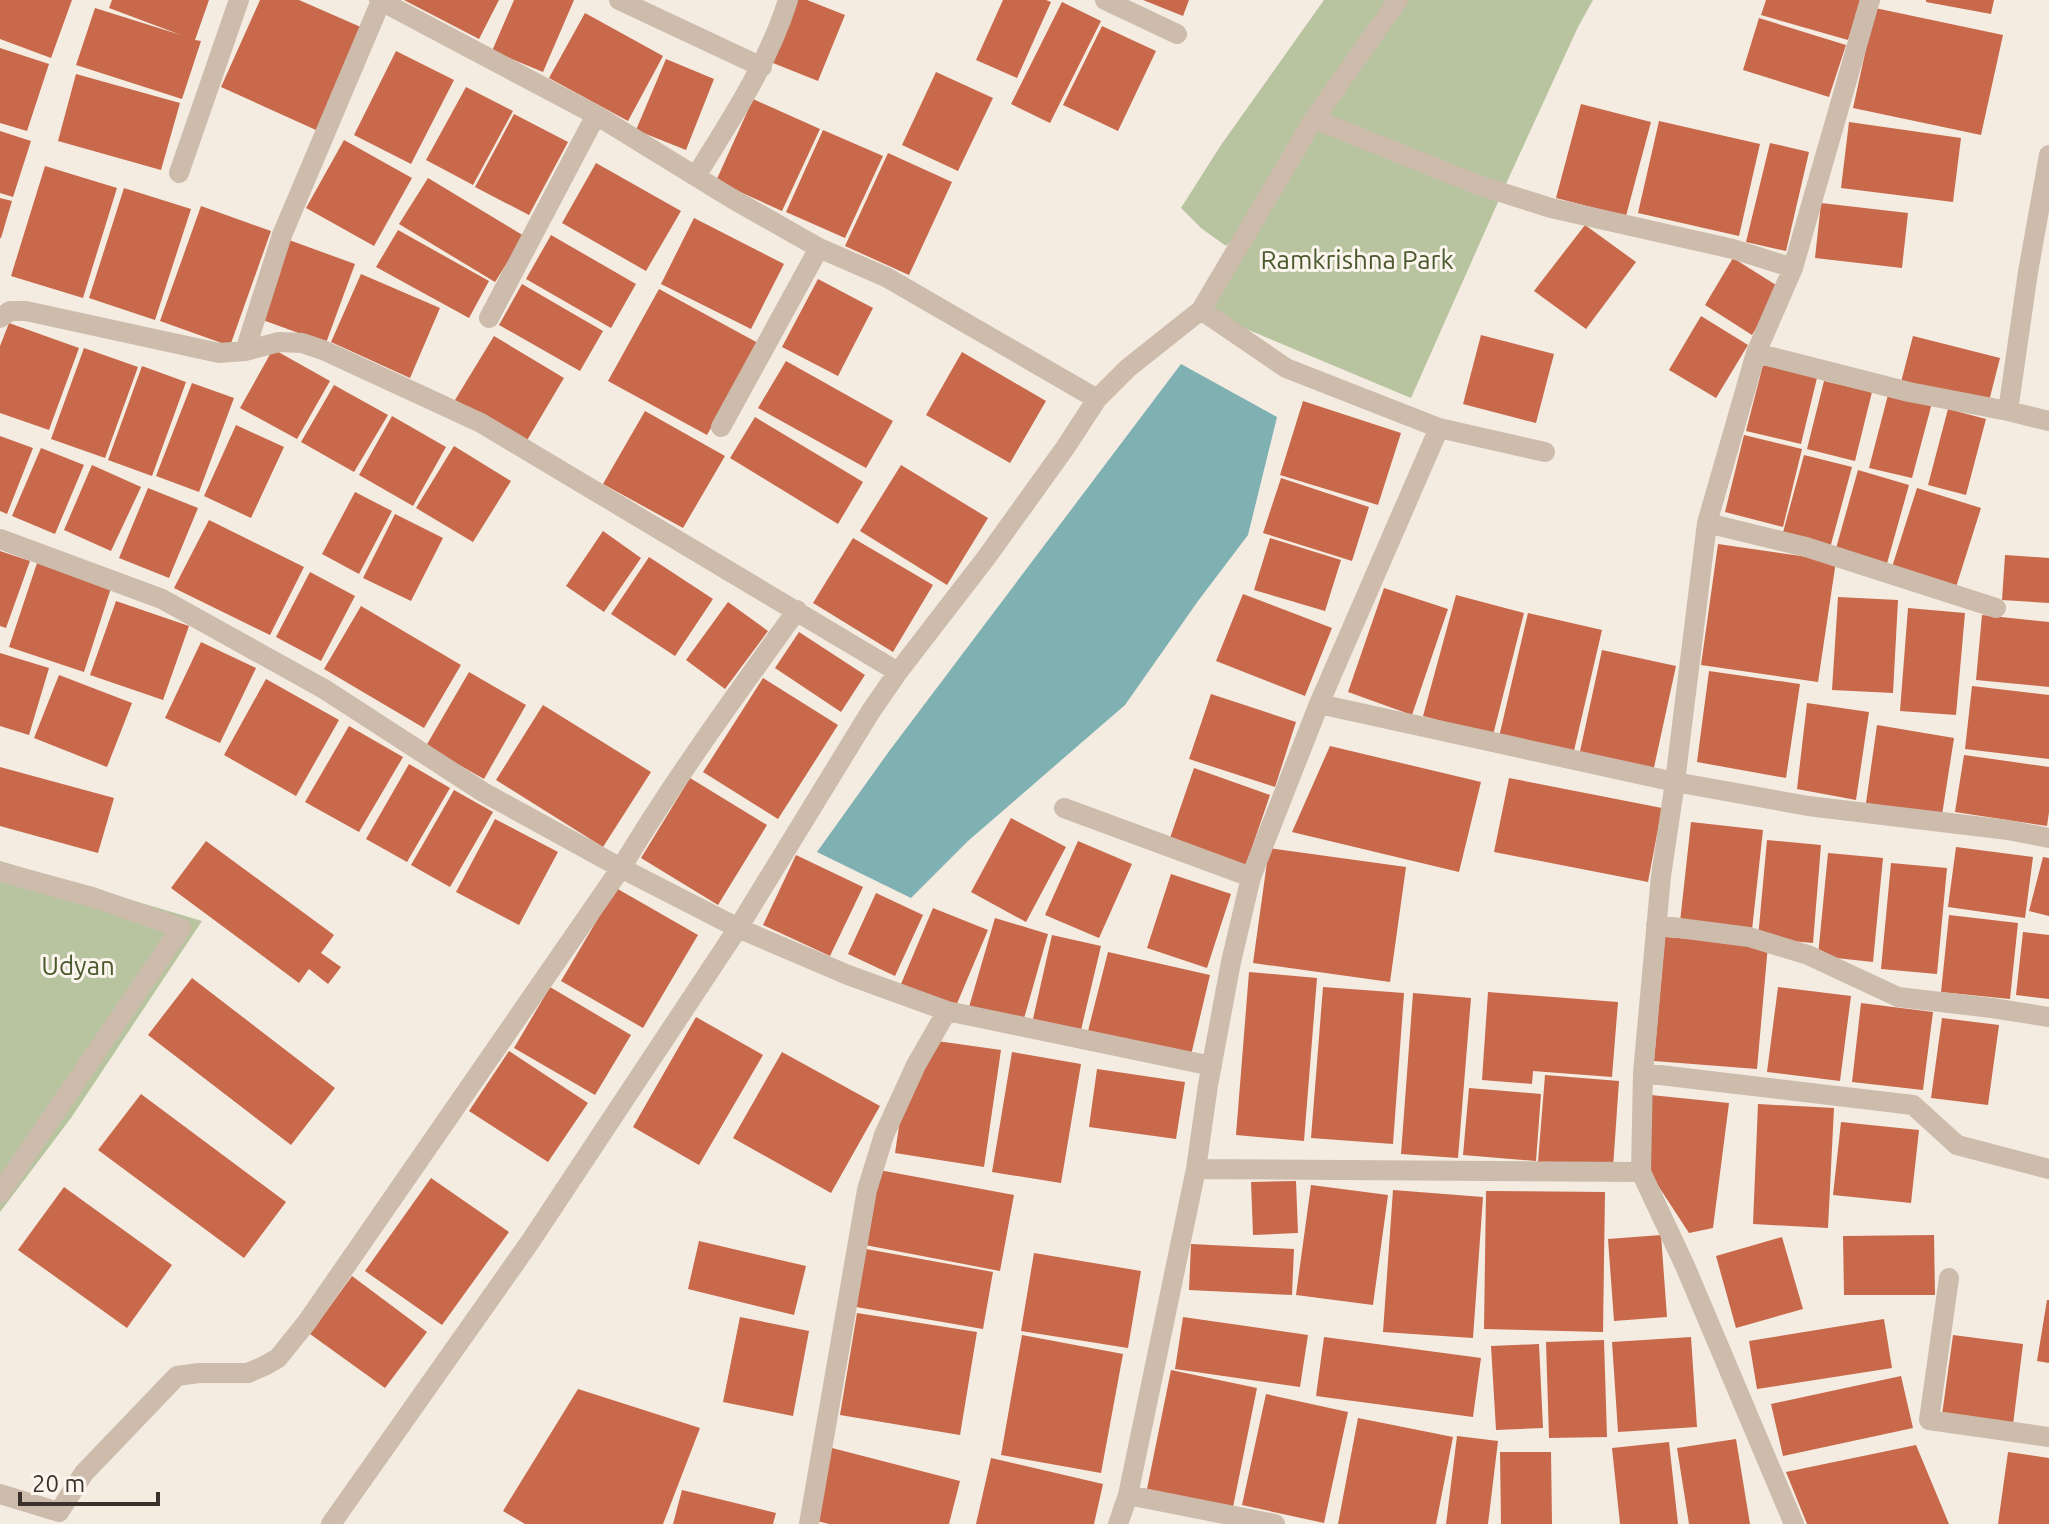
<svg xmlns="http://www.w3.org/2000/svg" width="2049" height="1524" font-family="Ubuntu,sans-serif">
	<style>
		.green { fill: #b8c4a0 }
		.water { fill: #7fb0b2 }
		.building { fill: #c8694b }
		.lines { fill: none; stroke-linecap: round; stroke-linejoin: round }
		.street { stroke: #cdbbac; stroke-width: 20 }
		.labels { text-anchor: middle; stroke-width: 6; stroke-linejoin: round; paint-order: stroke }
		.park-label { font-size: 26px; fill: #4a5a2e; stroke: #fbf5ee }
	</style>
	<rect width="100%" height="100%" fill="#f4ebe1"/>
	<!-- green -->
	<path class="green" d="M 1324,0 L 1398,0 L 1260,211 L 1226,246 L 1201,228 L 1181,208 L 1221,145 Z
		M 1401,0 L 1593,0 L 1578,27 L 1510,175 L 1411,398 L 1201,310 Z
		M 0,861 L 202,921 L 71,1118 L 0,1212 Z"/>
	<!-- water -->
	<path class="water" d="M 1181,364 L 1277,417 L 1248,535 L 1198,601 L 1125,705 L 968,841 L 911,898 L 817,852 L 890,750 Z"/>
	<!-- building -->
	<path class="building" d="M 0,0 L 72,0 L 51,58 L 0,39 Z
		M 112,0 L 209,0 L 195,40 L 201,41 L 182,99 L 76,65 L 95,8 L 181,35 L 109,8 Z
		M 260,0 L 299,0 L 363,28 L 316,130 L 221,87 Z
		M 404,0 L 499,0 L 479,39 Z
		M 514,0 L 574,0 L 543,72 L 492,51 Z
		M 793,0 L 807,0 L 845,15 L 818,81 L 768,61 Z
		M 1003,0 L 1046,0 L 1051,2 L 1017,78 L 976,60 Z
		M 1143,0 L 1189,0 L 1183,16 Z
		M 1766,0 L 1860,0 L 1848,40 L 1761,15 Z
		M 1926,0 L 1994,0 L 1991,14 L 1926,2 Z
		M 1062,2 L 1101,21 L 1050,123 L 1011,104 Z
		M 1875,8 L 2003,35 L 1981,135 L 1853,108 Z
		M 585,13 L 663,56 L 628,121 L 549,78 Z
		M 1759,18 L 1846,45 L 1829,97 L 1743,70 Z
		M 1102,26 L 1156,51 L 1118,131 L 1063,105 Z
		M 0,48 L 49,64 L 27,131 L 0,123 Z
		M 396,51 L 454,80 L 411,164 L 354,135 Z
		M 666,59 L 714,79 L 686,150 L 636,130 Z
		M 936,72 L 993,98 L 958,171 L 902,145 Z
		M 76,74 L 180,103 L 161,170 L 58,141 Z
		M 466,87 L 513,111 L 473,185 L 426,160 Z
		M 753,99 L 820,129 L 782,211 L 716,181 Z
		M 1581,104 L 1651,122 L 1626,216 L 1556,198 Z
		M 514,114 L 568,142 L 529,215 L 475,187 Z
		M 1659,121 L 1760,144 L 1739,236 L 1638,213 Z
		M 1849,122 L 1961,138 L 1953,202 L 1841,188 Z
		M 823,130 L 883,156 L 845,238 L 786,212 Z
		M 0,131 L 31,141 L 13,197 L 0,193 Z
		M 344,140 L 412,178 L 374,246 L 306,208 Z
		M 1770,143 L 1809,152 L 1786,251 L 1746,242 Z
		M 888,153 L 952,182 L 909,275 L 845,246 Z
		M 596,163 L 681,211 L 646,271 L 562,223 Z
		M 45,166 L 117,188 L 83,298 L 11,276 Z
		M 428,178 L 524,236 L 495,282 L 399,224 Z
		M 124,188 L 191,209 L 155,320 L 89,298 Z
		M 0,198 L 12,201 L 1,238 L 0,238 Z
		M 1821,203 L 1908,213 L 1902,268 L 1815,258 Z
		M 201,206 L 271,231 L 230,346 L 160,321 Z
		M 694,218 L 784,264 L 751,329 L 661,284 Z
		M 1585,225 L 1636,262 L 1586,329 L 1534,291 Z
		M 398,230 L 489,281 L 469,318 L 376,267 Z
		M 551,235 L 636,284 L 611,328 L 526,279 Z
		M 289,240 L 355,264 L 326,343 L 260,319 Z
		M 1733,258 L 1781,288 L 1752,335 L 1705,305 Z
		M 361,274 L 440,308 L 410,378 L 331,342 Z
		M 818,279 L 873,308 L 838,376 L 782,347 Z
		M 522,284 L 603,331 L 580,371 L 499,325 Z
		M 659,289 L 758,343 L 707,435 L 608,381 Z
		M 1701,316 L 1748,345 L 1716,398 L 1669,370 Z
		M 9,323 L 79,348 L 49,430 L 0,413 L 0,346 Z
		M 1481,335 L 1554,354 L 1536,423 L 1463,404 Z
		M 494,336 L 564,378 L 526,442 L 455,400 Z
		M 1913,336 L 2000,358 L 1988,405 L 1901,382 Z
		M 84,348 L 138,367 L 105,458 L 51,439 Z
		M 273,349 L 330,381 L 297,439 L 240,408 Z
		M 962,352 L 1046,401 L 1010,463 L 926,415 Z
		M 786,361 L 893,421 L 866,468 L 758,408 Z
		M 1763,365 L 1817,378 L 1801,444 L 1746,431 Z
		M 142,366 L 186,382 L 152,476 L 108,460 Z
		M 1824,381 L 1872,392 L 1855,461 L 1807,449 Z
		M 192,383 L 234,398 L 199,492 L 156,476 Z
		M 334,385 L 388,415 L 354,472 L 301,442 Z
		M 1889,391 L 1932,403 L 1912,478 L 1869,468 Z
		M 1303,401 L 1401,433 L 1378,505 L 1280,475 Z
		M 1948,409 L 1986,419 L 1966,495 L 1928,485 Z
		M 645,411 L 725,456 L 683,528 L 603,484 Z
		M 392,416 L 446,447 L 413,506 L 359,475 Z
		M 755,417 L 863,482 L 838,524 L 730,458 Z
		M 236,425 L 284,447 L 251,518 L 204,496 Z
		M 1744,435 L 1802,449 L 1783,527 L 1725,512 Z
		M 0,436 L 33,448 L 7,514 L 0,511 Z
		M 454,446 L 511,481 L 473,542 L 416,508 Z
		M 41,448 L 84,465 L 55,534 L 12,516 Z
		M 1804,455 L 1852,467 L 1830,548 L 1782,536 Z
		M 92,465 L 141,487 L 111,551 L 64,530 Z
		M 901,465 L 988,518 L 947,585 L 860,531 Z
		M 1858,470 L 1909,485 L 1886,567 L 1835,552 Z
		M 1281,478 L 1369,507 L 1352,561 L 1263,533 Z
		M 148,488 L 198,508 L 169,578 L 119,558 Z
		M 1917,488 L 1981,508 L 1956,587 L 1892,567 Z
		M 355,492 L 392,511 L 359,574 L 322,554 Z
		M 395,514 L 443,538 L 411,601 L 363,578 Z
		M 209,520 L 304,567 L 270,635 L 174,588 Z
		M 603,531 L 641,558 L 604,612 L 566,586 Z
		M 853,538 L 933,585 L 893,652 L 813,603 Z
		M 1270,538 L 1341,560 L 1325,611 L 1254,590 Z
		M 1718,544 L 1836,561 L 1818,682 L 1701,665 Z
		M 0,551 L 30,561 L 6,628 L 0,626 Z
		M 2005,555 L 2049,558 L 2049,603 L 2002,600 Z
		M 649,557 L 713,599 L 675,656 L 611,614 Z
		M 37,563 L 111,588 L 84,672 L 9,647 Z
		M 310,572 L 355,596 L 321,661 L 276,637 Z
		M 1384,588 L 1448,609 L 1412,715 L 1348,692 Z
		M 1243,594 L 1332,628 L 1305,696 L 1216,661 Z
		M 1456,595 L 1524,613 L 1493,735 L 1423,716 Z
		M 1838,597 L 1898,600 L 1893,693 L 1832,690 Z
		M 116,601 L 189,626 L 163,700 L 90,675 Z
		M 728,602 L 768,631 L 725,689 L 686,660 Z
		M 361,606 L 461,665 L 424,728 L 324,669 Z
		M 1908,608 L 1965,613 L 1956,715 L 1900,711 Z
		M 1528,613 L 1602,630 L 1573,755 L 1499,737 Z
		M 1982,615 L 2049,622 L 2049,687 L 1976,680 Z
		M 799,632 L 865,675 L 841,712 L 775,668 Z
		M 201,642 L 256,668 L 220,743 L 165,718 Z
		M 1602,650 L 1676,666 L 1653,772 L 1579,756 Z
		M 0,653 L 49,668 L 29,735 L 0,726 Z
		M 1709,671 L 1800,684 L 1786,778 L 1697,762 Z
		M 469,672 L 526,705 L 484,779 L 426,746 Z
		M 59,675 L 132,703 L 107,767 L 34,738 Z
		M 763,678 L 838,725 L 778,819 L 703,772 Z
		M 266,679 L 339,720 L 296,796 L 224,755 Z
		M 1972,686 L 2049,695 L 2049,759 L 1965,749 Z
		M 1211,694 L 1296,722 L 1275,787 L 1189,759 Z
		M 1807,703 L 1869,712 L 1856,800 L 1797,789 Z
		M 543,705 L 651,772 L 603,847 L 496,780 Z
		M 1877,725 L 1954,738 L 1942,815 L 1866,803 Z
		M 349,726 L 403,757 L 359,832 L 305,802 Z
		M 1330,746 L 1481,782 L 1459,872 L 1292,832 Z
		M 1964,755 L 2049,767 L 2049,812 L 2047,826 L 1955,812 Z
		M 409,764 L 450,788 L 407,862 L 366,839 Z
		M 0,767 L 114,798 L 98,853 L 0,826 Z
		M 1194,768 L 1270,795 L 1246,865 L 1170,838 Z
		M 690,778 L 767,825 L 718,905 L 641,858 Z
		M 1509,778 L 1662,808 L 1648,882 L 1494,852 Z
		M 454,790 L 493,812 L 450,887 L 411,865 Z
		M 1011,818 L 1066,847 L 1026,922 L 971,892 Z
		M 495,819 L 558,852 L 519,925 L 456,892 Z
		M 1691,822 L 1763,830 L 1752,930 L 1680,922 Z
		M 1767,840 L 1821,845 L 1813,943 L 1758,938 Z
		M 206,841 L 334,935 L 321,953 L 341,967 L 328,984 L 309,969 L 299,983 L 171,888 Z
		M 1078,841 L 1132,864 L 1099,938 L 1045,915 Z
		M 1956,847 L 2033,857 L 2025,918 L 1948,907 Z
		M 1269,848 L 1406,867 L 1390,982 L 1253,963 Z
		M 1828,853 L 1883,858 L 1873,962 L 1818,956 Z
		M 796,855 L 863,887 L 830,956 L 763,925 Z
		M 2043,857 L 2049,858 L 2049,916 L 2029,911 Z
		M 1891,863 L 1947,868 L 1937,974 L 1881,969 Z
		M 1171,874 L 1231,894 L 1207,968 L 1147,948 Z
		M 616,888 L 698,935 L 643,1028 L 561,981 Z
		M 876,893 L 923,915 L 895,976 L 848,954 Z
		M 933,908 L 988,930 L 956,1006 L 901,984 Z
		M 1949,915 L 2018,923 L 2010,999 L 1941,992 Z
		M 995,918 L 1048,934 L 1023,1022 L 969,1007 Z
		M 2023,932 L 2049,935 L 2049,999 L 2016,995 Z
		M 1052,935 L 1101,946 L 1081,1030 L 1033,1019 Z
		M 1665,937 L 1768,945 L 1757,1069 L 1654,1061 Z
		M 1108,952 L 1210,975 L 1191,1055 L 1088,1031 Z
		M 1249,972 L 1317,978 L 1304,1141 L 1236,1135 Z
		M 192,978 L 335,1088 L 291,1145 L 148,1035 Z
		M 550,987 L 631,1035 L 595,1095 L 514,1048 Z
		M 1323,987 L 1404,993 L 1393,1144 L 1311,1138 Z
		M 1778,987 L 1851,996 L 1840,1081 L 1767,1072 Z
		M 1488,992 L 1618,1002 L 1612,1077 L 1533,1071 L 1532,1084 L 1482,1080 Z
		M 1413,993 L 1471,998 L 1458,1158 L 1401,1154 Z
		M 1861,1003 L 1933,1012 L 1923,1090 L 1852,1082 Z
		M 696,1017 L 763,1055 L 699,1165 L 633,1127 Z
		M 1942,1018 L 1999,1025 L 1988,1105 L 1931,1098 Z
		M 937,1041 L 1001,1050 L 984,1167 L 895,1153 L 901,1113 Z
		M 509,1051 L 588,1103 L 548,1162 L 469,1111 Z
		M 782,1052 L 880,1106 L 831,1193 L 733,1138 Z
		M 1012,1052 L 1081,1064 L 1061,1183 L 992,1172 Z
		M 1097,1069 L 1185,1082 L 1176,1139 L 1089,1127 Z
		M 1545,1075 L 1619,1081 L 1613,1168 L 1538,1162 Z
		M 1469,1088 L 1541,1094 L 1536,1161 L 1463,1155 Z
		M 141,1094 L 286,1202 L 244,1258 L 98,1150 Z
		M 1651,1095 L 1729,1103 L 1713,1228 L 1689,1233 L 1644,1164 Z
		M 1758,1104 L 1834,1108 L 1828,1228 L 1753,1224 Z
		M 1841,1122 L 1919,1130 L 1911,1203 L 1833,1195 Z
		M 879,1170 L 1014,1195 L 1000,1271 L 865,1245 Z
		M 431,1178 L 509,1232 L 442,1325 L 365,1271 Z
		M 1296,1181 L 1298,1233 L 1253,1235 L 1251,1182 Z
		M 1311,1185 L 1388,1195 L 1373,1305 L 1296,1295 Z
		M 64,1187 L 172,1265 L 127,1328 L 18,1250 Z
		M 1393,1190 L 1483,1197 L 1473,1338 L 1383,1332 Z
		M 1486,1191 L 1605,1192 L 1603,1332 L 1484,1329 Z
		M 1661,1235 L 1667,1317 L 1614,1321 L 1608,1239 Z
		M 1934,1235 L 1935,1295 L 1844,1295 L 1843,1236 Z
		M 1782,1237 L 1803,1309 L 1736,1328 L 1716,1256 Z
		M 699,1241 L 806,1266 L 794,1315 L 688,1289 Z
		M 1191,1244 L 1294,1249 L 1292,1295 L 1189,1290 Z
		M 866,1249 L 993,1272 L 983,1329 L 856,1307 Z
		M 1034,1253 L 1141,1271 L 1128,1348 L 1021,1331 Z
		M 352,1276 L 427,1332 L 385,1388 L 310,1334 Z
		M 2047,1300 L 2049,1300 L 2049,1363 L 2037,1361 Z
		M 857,1313 L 977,1332 L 960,1435 L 840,1415 Z
		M 740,1317 L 809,1331 L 793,1416 L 723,1402 Z
		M 1183,1317 L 1308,1335 L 1300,1387 L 1175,1369 Z
		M 1884,1319 L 1892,1368 L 1757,1389 L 1749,1341 Z
		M 1022,1335 L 1123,1354 L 1101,1473 L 1001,1455 Z
		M 1953,1335 L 2023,1344 L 2013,1425 L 1942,1415 Z
		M 1324,1337 L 1481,1358 L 1473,1417 L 1316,1396 Z
		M 1691,1337 L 1697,1427 L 1618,1432 L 1612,1342 Z
		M 1604,1340 L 1607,1437 L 1549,1438 L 1546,1342 Z
		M 1539,1344 L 1543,1428 L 1496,1430 L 1491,1346 Z
		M 1171,1370 L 1257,1388 L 1233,1507 L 1147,1489 Z
		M 1901,1376 L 1913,1428 L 1783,1456 L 1771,1404 Z
		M 578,1389 L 700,1428 L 663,1524 L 525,1524 L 503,1511 Z
		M 1266,1394 L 1348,1412 L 1324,1523 L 1242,1505 Z
		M 1358,1418 L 1453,1437 L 1436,1524 L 1338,1524 Z
		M 1457,1436 L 1498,1441 L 1488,1524 L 1446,1524 Z
		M 1736,1439 L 1750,1524 L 1689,1524 L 1677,1448 Z
		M 1669,1442 L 1678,1524 L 1620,1524 L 1612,1448 Z
		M 1916,1445 L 1949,1524 L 1807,1524 L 1786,1472 Z
		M 832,1448 L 960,1481 L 949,1524 L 829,1524 L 813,1520 Z
		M 1500,1452 L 1551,1452 L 1552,1524 L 1501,1524 Z
		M 2008,1452 L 2049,1458 L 2049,1524 L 1998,1524 Z
		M 991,1458 L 1103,1484 L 1094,1524 L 976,1524 Z
		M 682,1490 L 776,1513 L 773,1524 L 673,1524 Z"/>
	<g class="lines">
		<!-- street -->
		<path class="street" d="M 379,0 L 596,115 L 731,198 L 819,248 L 886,277 L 1097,399
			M 619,0 L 762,67
			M 1105,0 L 1177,34
			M 1314,119 L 1478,185 L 1551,208 L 1733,249 L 1793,268
			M 179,173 L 239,0
			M 696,176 C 731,119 768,64 788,0
			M 1201,310 L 1286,368 L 1439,428 L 1545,452
			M 0,318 L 10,311 L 26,311 L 219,353 L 245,351 L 279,342 L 302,343 L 323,350 L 481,423 L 898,672
			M 489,318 L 596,115
			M 245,351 L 282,235 L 381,1
			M 1756,353 L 1909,392 L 2008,411 L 2049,421
			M 2008,411 L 2028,272 L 2049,155
			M 721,427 L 819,248
			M 1707,523 L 1806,547 L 1996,608
			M 0,539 L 162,599 L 324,689 L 483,792 L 621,868 L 738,928 L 848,975 L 947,1011 L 1212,1066
			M 1319,704 L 1675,782 L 1808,806 L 2008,830 L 2049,838
			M 1064,808 L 1251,877
			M 0,872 L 92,897 L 181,928 L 0,1193
			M 1656,925 L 1749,937 L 1808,955 L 1898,997 L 1992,1008 L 2049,1017
			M 1643,1073 L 1913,1105 L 1957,1145 L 2049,1169
			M 1196,1169 L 1641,1172
			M 1949,1278 L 1929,1420 L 2049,1437
			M 0,1494 L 59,1512 L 84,1473 L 177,1376 L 199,1373 L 248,1373 L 266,1365 L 278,1358 L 307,1322 L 621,868 C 675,778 736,695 797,610
			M 1128,1495 L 1275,1524
			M 331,1524 L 530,1242 L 738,928 L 871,711 L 898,672 L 986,558 L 1065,448 L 1097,399 L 1128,368 L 1201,310 L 1314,119 L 1398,0
			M 809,1524 L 867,1190 L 884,1135 L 916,1065 L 947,1011
			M 1118,1524 L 1128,1495 L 1196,1169 L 1208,1085 L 1231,962 L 1251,877 L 1319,704 L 1439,428
			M 1794,1524 L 1685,1266 L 1641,1172 L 1643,1073 L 1661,876 L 1675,782 L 1707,523 L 1756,353 L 1793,268 L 1870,0"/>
	</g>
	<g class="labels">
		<!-- park labels -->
		<g class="park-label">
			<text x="1357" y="269">Ramkrishna Park</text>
			<text x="78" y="975">Udyan</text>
		</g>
	</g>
	<!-- scale -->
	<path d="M20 1492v12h138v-12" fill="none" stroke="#3b302b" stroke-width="4"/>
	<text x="32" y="1492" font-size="24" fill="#3b302b" stroke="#fbf5ee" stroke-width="6" paint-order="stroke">20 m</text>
</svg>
